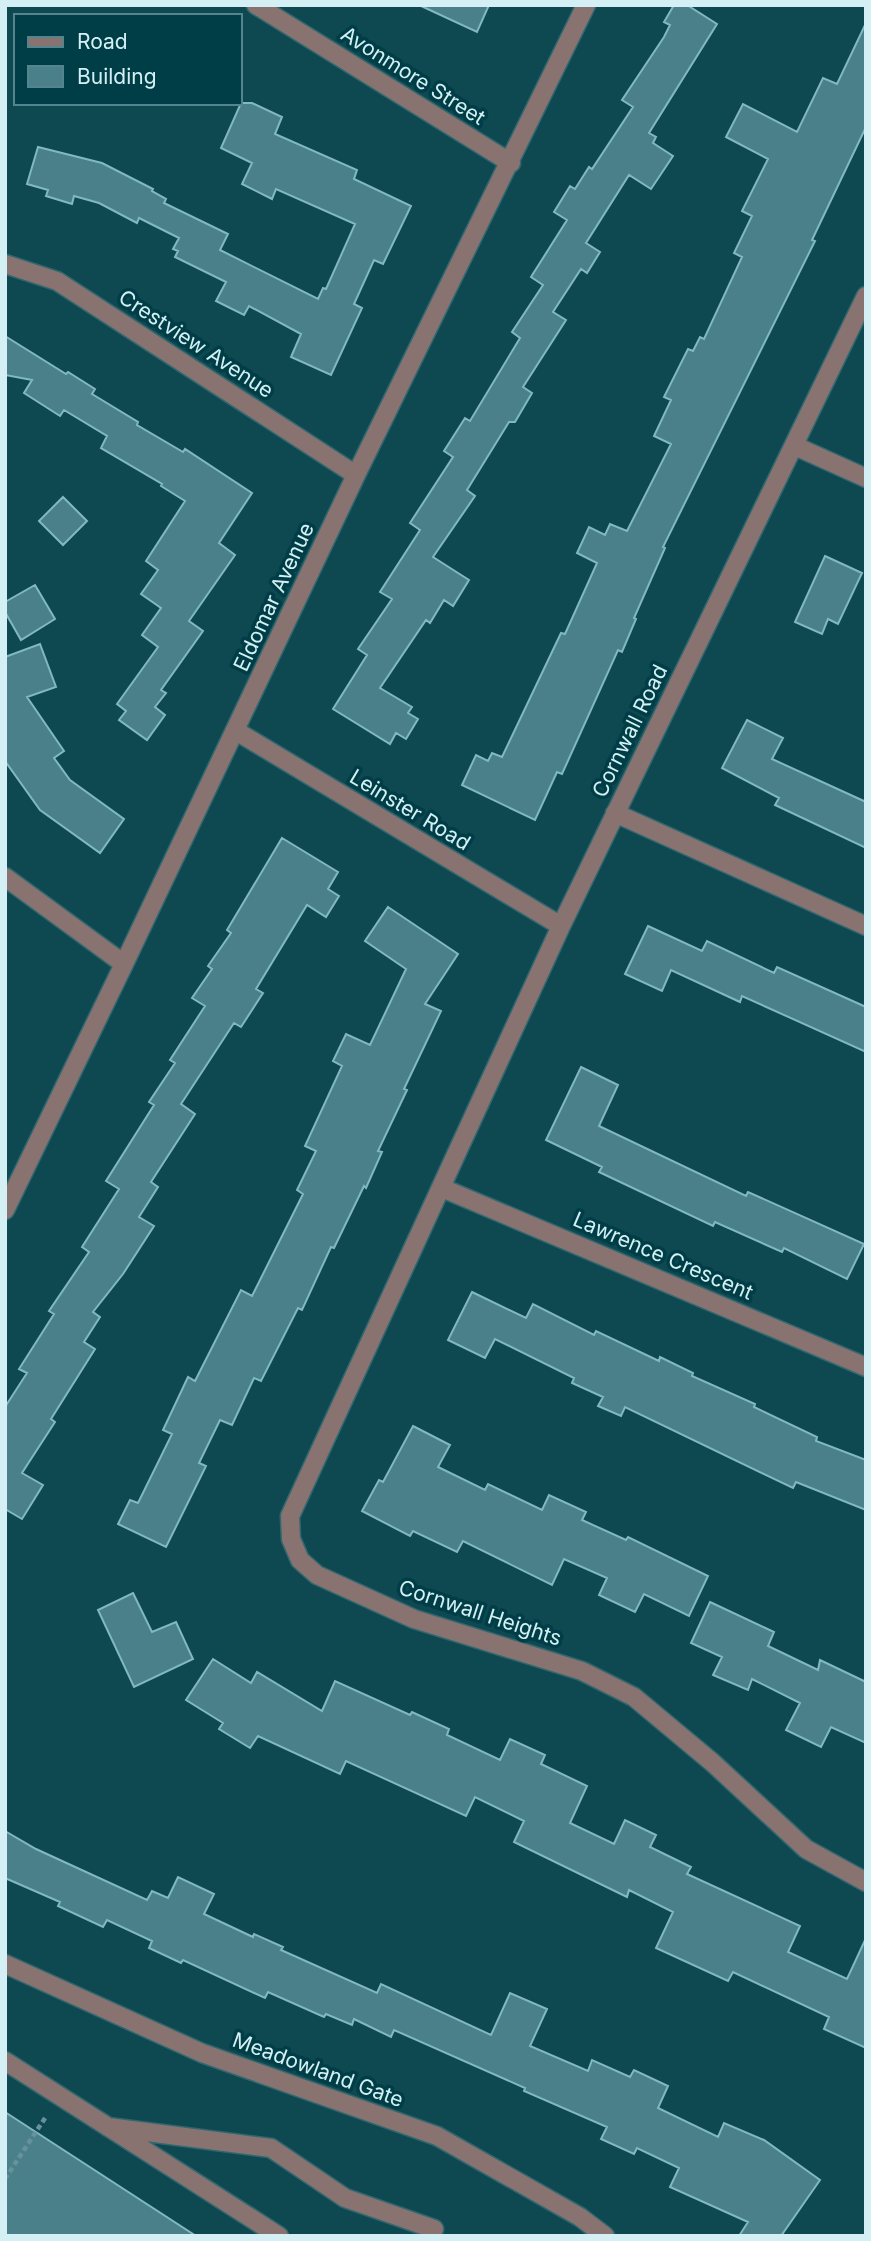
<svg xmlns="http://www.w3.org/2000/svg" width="871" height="2241" font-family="Inter,sans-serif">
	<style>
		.building { fill: #4a8089; stroke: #81b8c1; stroke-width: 2 }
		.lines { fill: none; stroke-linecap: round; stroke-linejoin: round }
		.minor-casing { stroke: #32676f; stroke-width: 21 }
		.path { stroke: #66939a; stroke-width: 4.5; stroke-dasharray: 5 3.5; stroke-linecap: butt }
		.minor { stroke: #887370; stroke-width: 18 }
		.labels { text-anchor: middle; stroke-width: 7; stroke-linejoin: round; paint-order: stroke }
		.street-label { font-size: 21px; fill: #d4f0f4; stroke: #003e47 }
	</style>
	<rect width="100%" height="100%" fill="#0e4952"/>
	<!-- building -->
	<path class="building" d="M 419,5 L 489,5 L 477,32 Z
		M 674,5 L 687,5 L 717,24 L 649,133 L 656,137 L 653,143 L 673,156 L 651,189 L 629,175 L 586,243 L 600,252 L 587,273 L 581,269 L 553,312 L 566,320 L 523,387 L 532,393 L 515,422 L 509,422 L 467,490 L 475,496 L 433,557 L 469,580 L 453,606 L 444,600 L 430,623 L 426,620 L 380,688 L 412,707 L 408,713 L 418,719 L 406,739 L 396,733 L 390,744 L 333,709 L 367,655 L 358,649 L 392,599 L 380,592 L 420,530 L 410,523 L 453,457 L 444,451 L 465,418 L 470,421 L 520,338 L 512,332 L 543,285 L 531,277 L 567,220 L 554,212 L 570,186 L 575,189 L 589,167 L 592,169 L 633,107 L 622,100 L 664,37 L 670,25 L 664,22 Z
		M 866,23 L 866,127 L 812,240 L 815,241 L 663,547 L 665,548 L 634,618 L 636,619 L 622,652 L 618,650 L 562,774 L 557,772 L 535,820 L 462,785 L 476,755 L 488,761 L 492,753 L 502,757 L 561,633 L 565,634 L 597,563 L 577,553 L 589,527 L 605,535 L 610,524 L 627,531 L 671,444 L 654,436 L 671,400 L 664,397 L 688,349 L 693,351 L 700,337 L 704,339 L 742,257 L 734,253 L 752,216 L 742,211 L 768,159 L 726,137 L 743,104 L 797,132 L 823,78 L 837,84 Z
		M 241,103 L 252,103 L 282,117 L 275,134 L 357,170 L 354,179 L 411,206 L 383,264 L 374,260 L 354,304 L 362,308 L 331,375 L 291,357 L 301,334 L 249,306 L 244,315 L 216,301 L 226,282 L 175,257 L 178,251 L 173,249 L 179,238 L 139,218 L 137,223 L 99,203 L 74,196 L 72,204 L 46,196 L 48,190 L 27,184 L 38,147 L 102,163 L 153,189 L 152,191 L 166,199 L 164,203 L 228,234 L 220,250 L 318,299 L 323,288 L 326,289 L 355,224 L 276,189 L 272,199 L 242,184 L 252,163 L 221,148 Z
		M 5,336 L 66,374 L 68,372 L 95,389 L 92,394 L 138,422 L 137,425 L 183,452 L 185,449 L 252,493 L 219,543 L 235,555 L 189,621 L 203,631 L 161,690 L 166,693 L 155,707 L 165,715 L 147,740 L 119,720 L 126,711 L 117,704 L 158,647 L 142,635 L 161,608 L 141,594 L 158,570 L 146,561 L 185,501 L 161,486 L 162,484 L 101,448 L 107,436 L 64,410 L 60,416 L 24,393 L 32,380 L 5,375 Z
		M 63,497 L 87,521 L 63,545 L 39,521 Z
		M 825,556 L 862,573 L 838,624 L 828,619 L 822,634 L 795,622 Z
		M 35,585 L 55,619 L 21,640 L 5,612 L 5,602 Z
		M 40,644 L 56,687 L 27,697 L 64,751 L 54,758 L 70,780 L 124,819 L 100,853 L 40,810 L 5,761 L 5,657 Z
		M 747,720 L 783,738 L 772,759 L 866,802 L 866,848 L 775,805 L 779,798 L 722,768 Z
		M 282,838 L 338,872 L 328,889 L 339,896 L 326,917 L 307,905 L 256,989 L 263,993 L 241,1027 L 234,1023 L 181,1104 L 195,1114 L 151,1182 L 158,1187 L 139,1217 L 154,1226 L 123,1274 L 93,1312 L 100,1317 L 84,1342 L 95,1349 L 51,1419 L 55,1422 L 22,1473 L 43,1485 L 22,1519 L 5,1509 L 5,1407 L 27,1373 L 19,1369 L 54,1314 L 49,1311 L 89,1252 L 82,1247 L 119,1189 L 106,1181 L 154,1105 L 149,1102 L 175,1063 L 170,1060 L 205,1006 L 192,998 L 212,969 L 208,966 L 231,933 L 227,930 Z
		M 388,907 L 458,954 L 425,1004 L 441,1011 L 404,1089 L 407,1090 L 378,1151 L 382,1152 L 366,1188 L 364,1186 L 334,1248 L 331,1247 L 302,1310 L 298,1308 L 261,1381 L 254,1378 L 232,1425 L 220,1420 L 199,1463 L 206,1466 L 166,1547 L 118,1524 L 130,1500 L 138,1503 L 172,1434 L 163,1430 L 188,1377 L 195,1381 L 241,1290 L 252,1296 L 303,1194 L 297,1190 L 316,1151 L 305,1146 L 342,1066 L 333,1061 L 346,1034 L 370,1045 L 406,969 L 365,941 Z
		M 648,926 L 702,951 L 707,941 L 774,973 L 777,967 L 866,1007 L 866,1052 L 742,996 L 740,1002 L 671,970 L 662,991 L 625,974 Z
		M 581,1067 L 618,1085 L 599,1126 L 746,1196 L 748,1192 L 864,1244 L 847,1279 L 784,1248 L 782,1252 L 715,1222 L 713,1226 L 599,1172 L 602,1167 L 546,1140 Z
		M 472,1292 L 526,1318 L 533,1304 L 594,1335 L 596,1331 L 659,1361 L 660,1357 L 693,1373 L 692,1376 L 755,1404 L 754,1407 L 817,1437 L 816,1441 L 866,1460 L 866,1510 L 796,1482 L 793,1488 L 625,1407 L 621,1416 L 598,1406 L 603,1397 L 572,1383 L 574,1378 L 495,1339 L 485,1358 L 448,1340 Z
		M 413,1426 L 450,1445 L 438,1467 L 485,1490 L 488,1484 L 542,1510 L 549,1495 L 586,1512 L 582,1520 L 626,1540 L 628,1537 L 708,1576 L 689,1616 L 644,1594 L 635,1612 L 599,1595 L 607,1578 L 564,1559 L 552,1585 L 463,1541 L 457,1552 L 413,1531 L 410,1536 L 362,1511 L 379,1480 L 383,1482 Z
		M 133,1593 L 152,1632 L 176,1622 L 193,1659 L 134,1687 L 98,1610 Z
		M 710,1602 L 774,1632 L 768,1646 L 818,1670 L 820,1660 L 866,1682 L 866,1743 L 831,1727 L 821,1747 L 786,1730 L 800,1703 L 752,1679 L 748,1690 L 713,1675 L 722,1657 L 691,1643 Z
		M 213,1659 L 251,1683 L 257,1672 L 322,1711 L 335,1681 L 410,1715 L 412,1712 L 449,1729 L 447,1735 L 500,1760 L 510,1739 L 545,1755 L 541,1764 L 587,1786 L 570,1823 L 614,1844 L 625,1820 L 656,1835 L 650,1847 L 691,1867 L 687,1874 L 800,1926 L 788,1952 L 847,1979 L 866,1938 L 866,2048 L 824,2029 L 829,2017 L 733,1972 L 728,1981 L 656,1948 L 673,1912 L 629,1890 L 627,1897 L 514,1842 L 524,1821 L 475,1797 L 466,1816 L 346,1761 L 340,1774 L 258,1736 L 250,1748 L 219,1729 L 223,1723 L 186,1700 Z
		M 5,1831 L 36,1849 L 147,1900 L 152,1891 L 168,1898 L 178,1877 L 214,1894 L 204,1914 L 253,1937 L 254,1934 L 283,1947 L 281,1950 L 377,1993 L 381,1984 L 491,2035 L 510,1993 L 547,2009 L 530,2046 L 588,2071 L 592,2060 L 630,2077 L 634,2070 L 668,2086 L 658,2108 L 718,2137 L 724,2123 L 764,2140 L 820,2180 L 781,2236 L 739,2236 L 748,2222 L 670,2187 L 679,2168 L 637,2148 L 634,2154 L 601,2139 L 607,2127 L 524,2091 L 525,2088 L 394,2030 L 391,2037 L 354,2019 L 352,2025 L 326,2014 L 324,2017 L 268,1992 L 265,1998 L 183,1960 L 181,1963 L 149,1948 L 152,1941 L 107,1920 L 103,1927 L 58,1906 L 60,1902 L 5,1878 Z
		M 5,2112 L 196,2236 L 5,2236 Z"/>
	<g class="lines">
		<defs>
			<path id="minor" d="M 256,5 L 511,163
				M 5,264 L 57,281 L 356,475
				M 866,296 L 561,926 L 290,1516 L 291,1539 L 300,1560 L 317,1575 L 414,1619 L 582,1671 L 634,1697 L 713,1763 L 806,1849 L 866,1882
				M 795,446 L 866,478
				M 236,731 L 561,926
				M 615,813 L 866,926
				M 5,877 L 124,964
				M 442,1188 L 866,1367
				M 5,1210 L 124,964 L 356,475 L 586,5
				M 5,1964 L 202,2053 L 437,2136 L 580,2217 L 605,2236
				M 5,2061 L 279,2236
				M 108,2127 L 271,2148 L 345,2198 L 434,2229"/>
		</defs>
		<!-- minor casing -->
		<use href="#minor" class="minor-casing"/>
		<!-- path -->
		<path class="path" d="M 5,2179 L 47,2115"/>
		<!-- minor -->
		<use href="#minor" class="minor"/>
	</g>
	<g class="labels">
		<!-- street labels -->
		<g class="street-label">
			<text transform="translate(413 76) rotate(32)" y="7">Avonmore Street</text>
			<text transform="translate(196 344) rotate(33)" y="7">Crestview Avenue</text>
			<text transform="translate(274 597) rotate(-65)" y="7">Eldomar Avenue</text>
			<text transform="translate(630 731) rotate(-64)" y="7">Cornwall Road</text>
			<text transform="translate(410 810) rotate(31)" y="7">Leinster Road</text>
			<text transform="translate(663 1256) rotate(23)" y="7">Lawrence Crescent</text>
			<text transform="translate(480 1613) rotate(18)" y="7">Cornwall Heights</text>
			<text transform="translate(318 2070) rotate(20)" y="7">Meadowland Gate</text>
		</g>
	</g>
	<!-- border -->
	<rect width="871" height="2241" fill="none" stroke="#d4f0f4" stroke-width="14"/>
	<!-- legend -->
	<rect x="14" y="14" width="228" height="91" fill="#003e47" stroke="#55858c" stroke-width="2"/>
	<rect x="28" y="37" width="35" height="10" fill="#887370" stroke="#55858c" stroke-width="2"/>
	<text x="77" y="49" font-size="21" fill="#d4f0f4">Road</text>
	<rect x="28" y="66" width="35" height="21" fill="#4a8089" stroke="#55858c" stroke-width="2"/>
	<text x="77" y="84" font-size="21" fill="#d4f0f4">Building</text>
</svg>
